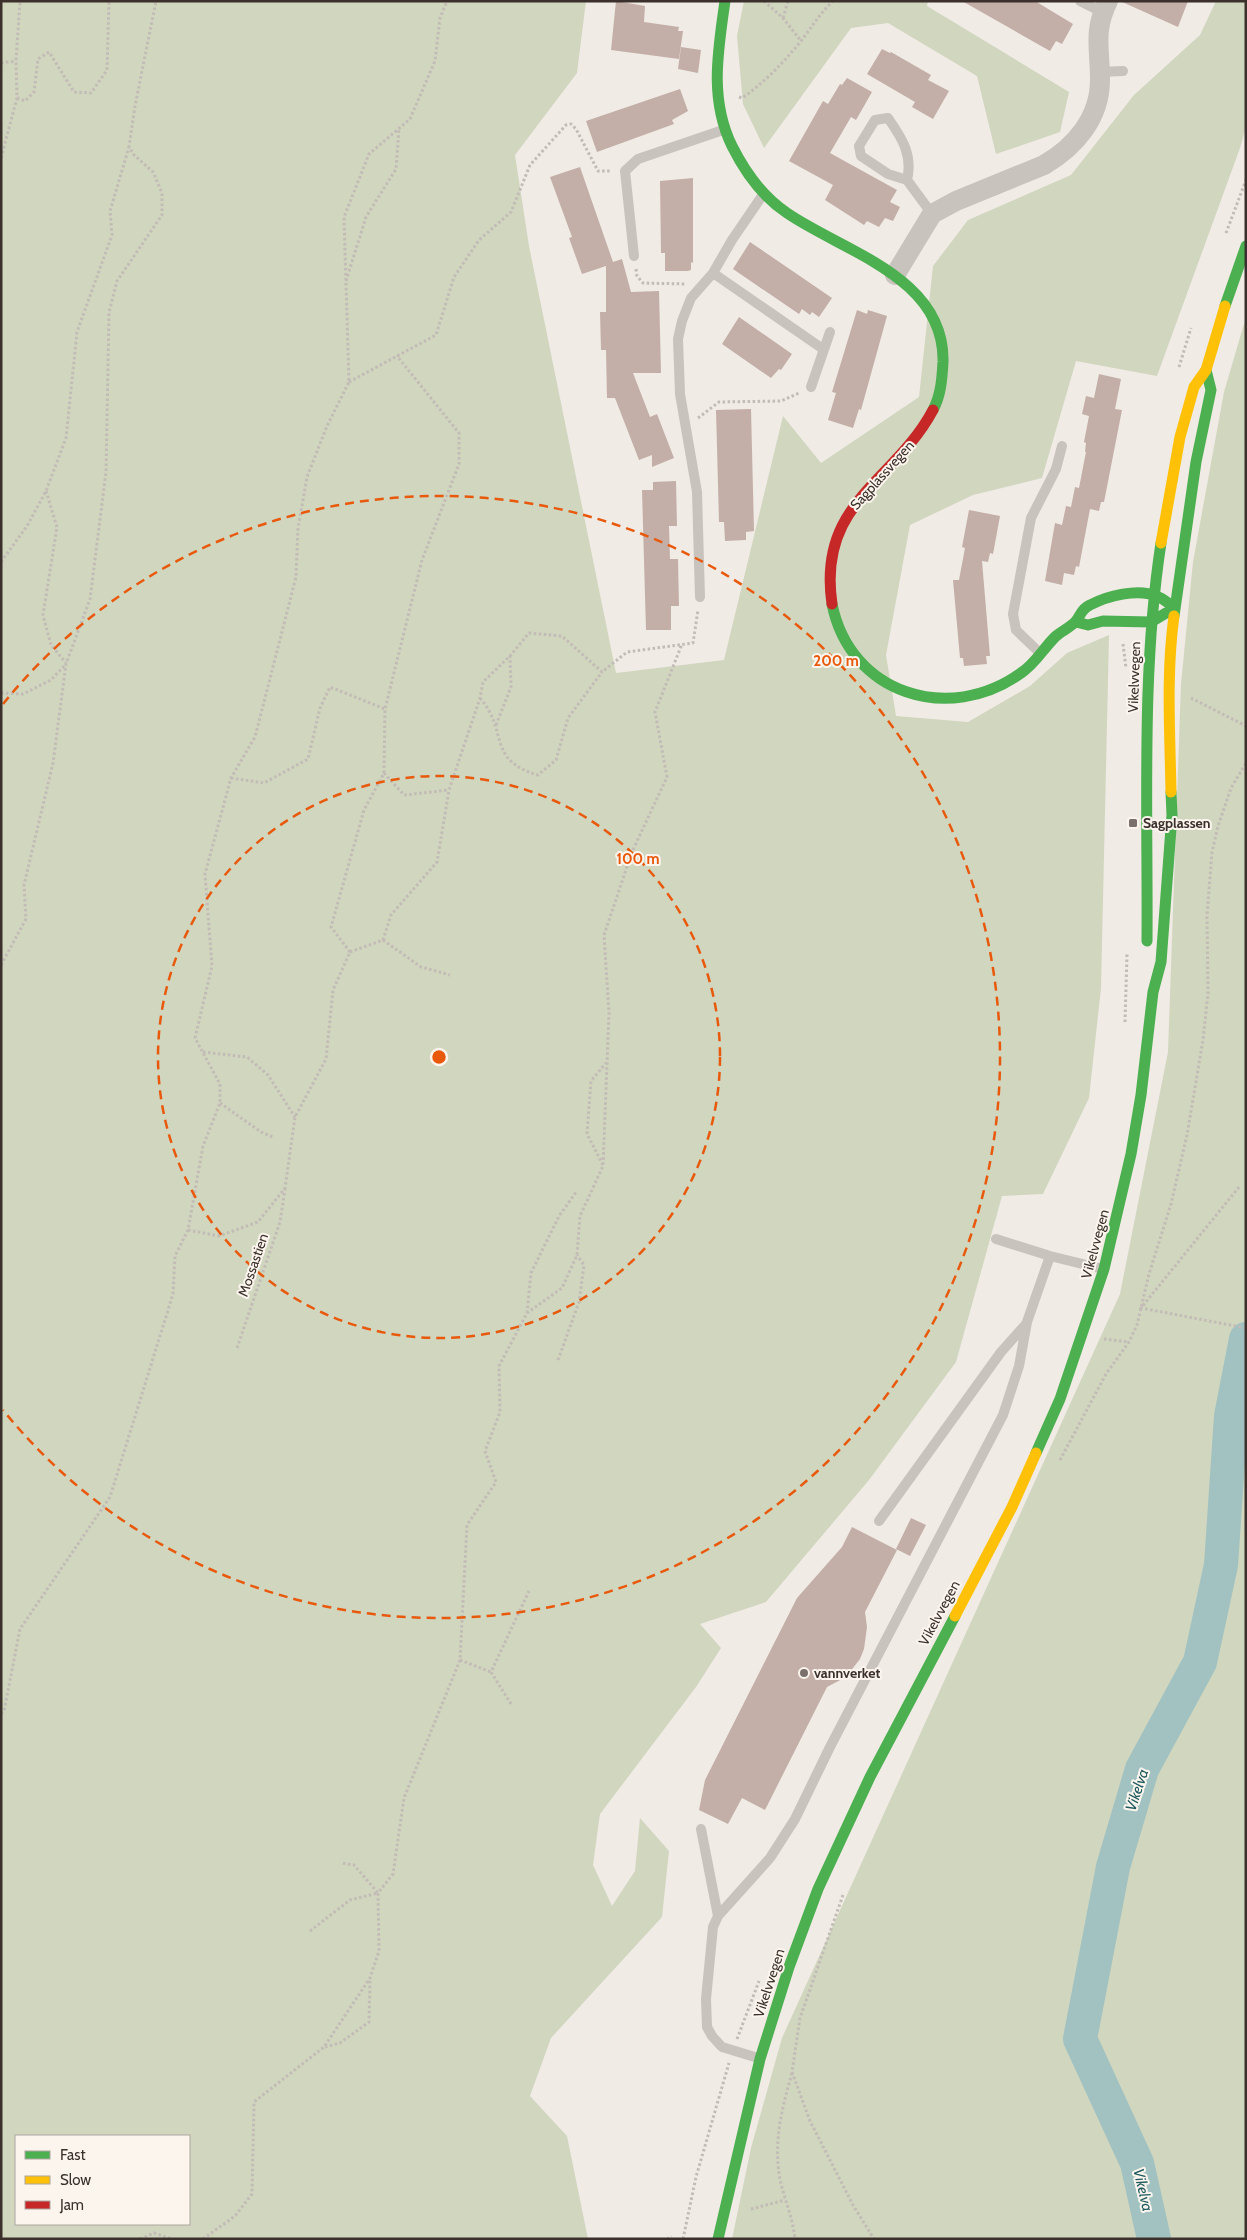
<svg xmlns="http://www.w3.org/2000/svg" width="1247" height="2240" font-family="Cabin,sans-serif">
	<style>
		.green { fill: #d1d6bf; fill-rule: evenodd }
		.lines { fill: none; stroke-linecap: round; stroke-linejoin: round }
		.river { stroke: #a1c2c1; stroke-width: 34 }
		.building { fill: #c3afa7 }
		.path { stroke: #c2bbb6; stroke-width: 3; stroke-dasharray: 2.5 2.5; stroke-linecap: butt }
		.lane { stroke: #c9c3be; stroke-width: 10 }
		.street { stroke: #c9c3be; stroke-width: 20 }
		.fast { stroke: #4caf50; stroke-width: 11 }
		.slow { stroke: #ffc107; stroke-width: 11 }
		.jam { stroke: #c62828; stroke-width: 11 }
		.ring { fill: none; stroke: #e8590c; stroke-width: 2.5; stroke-dasharray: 9 6 }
		.poi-dot { fill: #7a716c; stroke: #fbf5ee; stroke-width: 2 }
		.labels { text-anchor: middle; stroke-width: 4; stroke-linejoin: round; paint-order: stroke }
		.street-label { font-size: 14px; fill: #3b302b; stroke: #fbf5ee }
		.poi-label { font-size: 14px; font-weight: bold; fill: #3b302b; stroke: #fbf5ee; text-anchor: start }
		.water-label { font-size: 15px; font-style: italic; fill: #1f5a5e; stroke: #fbf5ee }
		.centre { fill: #e8590c; stroke: #fbf5ee; stroke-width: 2.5 }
		.ring-label { font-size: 15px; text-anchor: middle; font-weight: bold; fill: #e8590c; stroke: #fbf5ee; stroke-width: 4; stroke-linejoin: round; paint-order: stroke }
	</style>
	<rect width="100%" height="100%" fill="#f0ebe5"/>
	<!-- green -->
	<path class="green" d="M 1,1 L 586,1 L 577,73 L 515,155 L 529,246 L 616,673 L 724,660 L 783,416 L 821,463 L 919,397 L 933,266 L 968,220 L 1071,175 L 1134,95 L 1200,35 L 1216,1 L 1246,1 L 1246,127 L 1240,148 L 1157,376 L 1076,361 L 1042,478 L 973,495 L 910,525 L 886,655 L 896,716 L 968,722 L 1030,686 L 1067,653 L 1109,635 L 1101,988 L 1089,1098 L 1043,1194 L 1002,1196 L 956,1362 L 869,1480 L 766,1602 L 700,1624 L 721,1648 L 696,1687 L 600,1814 L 593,1865 L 612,1906 L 635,1871 L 640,1818 L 669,1851 L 662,1917 L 551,2038 L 530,2096 L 567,2136 L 588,2239 L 1,2239 ZM 16,2136 L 189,2136 L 189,2224 L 16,2224 Z
		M 744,1 L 928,1 L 927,6 L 1069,92 L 1060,132 L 996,154 L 977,76 L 888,23 L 851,28 L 764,148 L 743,104 L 737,36 Z
		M 1246,317 L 1246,2239 L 732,2239 L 751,2148 L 782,2038 L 1120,1294 L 1168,1052 L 1181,684 L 1193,562 L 1224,392 Z"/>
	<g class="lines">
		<!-- river -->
		<path class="river" d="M 1154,2239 L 1137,2163 L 1080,2039 L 1113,1867 L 1142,1769 L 1200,1662 L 1221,1565 L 1231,1416 L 1246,1339"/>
	</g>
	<!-- building -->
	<path class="building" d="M 616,1 L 645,6 L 644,22 L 679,27 L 678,31 L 683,31 L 679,59 L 611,50 Z
		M 962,1 L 1035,1 L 1073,24 L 1062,44 L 1056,41 L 1050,51 Z
		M 1120,1 L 1188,1 L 1178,27 Z
		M 681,47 L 701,50 L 698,73 L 678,69 Z
		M 882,49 L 890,53 L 891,52 L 931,75 L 928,80 L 949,91 L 933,119 L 912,107 L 915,102 L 867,74 Z
		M 847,78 L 872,92 L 856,120 L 851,117 L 830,153 L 897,190 L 890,202 L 900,207 L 893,221 L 885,218 L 879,227 L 867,221 L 864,225 L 825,200 L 833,185 L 789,161 L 823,101 L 828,104 L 840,84 L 842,85 Z
		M 680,89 L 688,111 L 672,120 L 674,124 L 597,152 L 586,121 Z
		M 580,167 L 613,262 L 622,259 L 631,292 L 659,291 L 661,373 L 633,373 L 650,417 L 657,414 L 674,458 L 652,467 L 652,455 L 639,460 L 615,398 L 607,398 L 606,350 L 601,350 L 600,312 L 606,312 L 606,266 L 582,274 L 569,238 L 572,237 L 550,177 Z
		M 693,178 L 693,263 L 691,262 L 691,270 L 688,271 L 665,271 L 665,253 L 661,253 L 660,181 Z
		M 750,242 L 832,298 L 819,317 L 812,312 L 810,315 L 802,309 L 799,314 L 733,269 Z
		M 857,310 L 867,314 L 868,310 L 887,316 L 861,410 L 859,409 L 853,428 L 828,420 L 836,393 L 832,392 Z
		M 739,317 L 792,354 L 781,370 L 779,369 L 771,378 L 722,344 Z
		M 1099,374 L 1121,379 L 1115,409 L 1122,410 L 1104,502 L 1101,502 L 1099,511 L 1090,509 L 1079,567 L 1076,566 L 1074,575 L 1064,573 L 1062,585 L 1045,581 L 1055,523 L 1062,525 L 1066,506 L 1071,507 L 1075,487 L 1079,488 L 1086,452 L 1085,452 L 1086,443 L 1084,442 L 1089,416 L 1082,414 L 1086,396 L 1094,398 Z
		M 751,409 L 754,531 L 746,532 L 746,540 L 725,541 L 724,522 L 719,522 L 716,410 Z
		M 676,481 L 677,526 L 669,526 L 670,559 L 678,559 L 679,606 L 671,606 L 671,630 L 646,630 L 642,490 L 653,490 L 653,482 Z
		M 969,510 L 1000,516 L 993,554 L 990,553 L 988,562 L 982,561 L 990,656 L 986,656 L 987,664 L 964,666 L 963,658 L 960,658 L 953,580 L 959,580 L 965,548 L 962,547 Z
		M 911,1518 L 926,1525 L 910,1556 L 896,1549 Z
		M 852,1527 L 897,1550 L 865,1612 L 867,1627 L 864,1649 L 860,1659 L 846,1677 L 827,1687 L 765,1810 L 742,1798 L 728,1824 L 699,1810 L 705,1780 L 797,1598 L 842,1547 Z"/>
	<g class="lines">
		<!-- path -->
		<path class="path" d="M 764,1 L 783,18 L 801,41
			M 783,18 L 788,1
			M 1,63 L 16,61
			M 739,97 L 742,98 C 764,83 784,62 801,41 C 812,27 820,13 833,1
			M 17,98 L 25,101 L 34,92 L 38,59 L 49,52 L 74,92 L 91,93 L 107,70 L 109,1
			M 1,158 L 17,98 L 16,61 L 20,1
			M 1226,233 L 1246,180
			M 636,269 L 637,276 L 643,283 L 686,284
			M 346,281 L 366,217 L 396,169 L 399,129
			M 1179,367 L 1191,328
			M 349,382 L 436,335 L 454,277 L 479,240 L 511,212 L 530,165 L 566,125 L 571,124 L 576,129 L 598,171 L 612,171
			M 698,418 L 719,402 L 781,401 L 799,393
			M 46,491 L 57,527 L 43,615 L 51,645 L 66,663
			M 1,562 L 27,526 L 46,491 L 66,438 L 77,332 L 112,235 L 110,211 L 129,147
			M 1123,644 L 1126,668
			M 1,693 L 23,694 L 51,680 L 66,664
			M 480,698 C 509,731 486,760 538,775 L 556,760 L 568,718 L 602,672
			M 1191,698 L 1246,726
			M 496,725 L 511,687 L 510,656
			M 384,773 L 404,795 L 449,790
			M 231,778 L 264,783 L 308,759 L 320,708 L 330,687 L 385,709
			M 383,940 L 421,967 L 450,975
			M 350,952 L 331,927 L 364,810 L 384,773 L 385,709 L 422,560 L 459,464 L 459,433 L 397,356
			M 350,952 L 383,940 L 391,915 L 437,862 L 449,790 L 480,698 L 483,682 L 510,656 L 529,633 L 562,636 L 602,672 L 627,652 L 693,643 L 698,610
			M 1,965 L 26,919 L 24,885 L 53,763 L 66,664 L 90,599 L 106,472 L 109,312 L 117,281 L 162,215 L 162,193 L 153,172 L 134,155 L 129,147 L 135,106 L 156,1
			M 1125,1022 L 1127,954
			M 203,1052 L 247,1057 L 268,1075 L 295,1117
			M 220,1103 L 261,1132 L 273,1137
			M 603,1165 L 587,1134 L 591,1081 L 606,1063
			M 1239,1187 L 1141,1308 L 1246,1328
			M 188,1230 L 219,1236 L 258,1222 L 285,1188 L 295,1117 L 326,1059 L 333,990 L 350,952
			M 527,1313 L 531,1273 L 559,1216 L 577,1191
			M 1104,1339 L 1129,1342
			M 237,1348 L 280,1222 L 285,1189
			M 558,1360 L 579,1302 L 584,1265 L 577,1255
			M 1060,1460 L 1106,1374 L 1129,1342 L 1137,1325 L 1149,1274 L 1171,1204 L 1187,1135 L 1203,1040 L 1208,993 L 1207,916 L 1212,852 L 1218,826 L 1231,788 L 1246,763
			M 460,1660 L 491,1672
			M 511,1704 L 491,1672 L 529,1591
			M 1,1714 L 4,1711 L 20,1629 L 110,1497 L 173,1294 L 175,1256 L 188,1230 L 203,1146 L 220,1103 L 220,1084 L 195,1038 L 212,966 L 205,874 L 231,778 L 255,737 L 296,577 L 298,528 L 307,477 L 327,426 L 349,382 L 344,217 L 369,154 L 410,119 L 435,61 L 440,18 L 447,1
			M 843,1895 L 800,2018 L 792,2072 L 810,2121 L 853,2205 L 874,2239
			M 310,1931 L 350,1900 L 378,1893 L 354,1865 L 342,1863
			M 737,2039 L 759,1981
			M 325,2047 L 340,2043 L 369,2022 L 370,1979
			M 792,2073 C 782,2108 773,2142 780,2179 C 784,2199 793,2218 795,2239
			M 751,2209 L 785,2200
			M 140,2239 L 154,2233 L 172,2239
			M 203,2239 L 235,2216 L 252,2194 L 254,2102 L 324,2047 L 370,1978 L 379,1951 L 378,1893 L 393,1874 L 404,1798 L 460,1660 L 467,1525 L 496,1482 L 485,1451 L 500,1412 L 499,1366 L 527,1313 L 562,1288 L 577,1255 L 580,1216 L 603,1166 L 609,1013 L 604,935 L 632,852 L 667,777 L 655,712 L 682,644
			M 667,2239 L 672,2237
			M 683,2239 L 696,2177 L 729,2063"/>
		<!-- lane -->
		<path class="lane" d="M 1080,1 L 1102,12
			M 1100,72 L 1123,71
			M 907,180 L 888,174 L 861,156 L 859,146 L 875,120 L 888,118 C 902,138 913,155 907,180 L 932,214
			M 634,256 L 625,171 L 638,159 L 723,130
			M 713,273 L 823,349
			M 811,387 L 830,332
			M 700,597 L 697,492 L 680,394 L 678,339 L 682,321 L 691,298 L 713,273 L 732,240 L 764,193
			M 1040,653 L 1016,630 L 1013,614 L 1031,518 L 1056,469 L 1062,446
			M 996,1239 L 1050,1256
			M 879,1521 L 1001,1352 L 1027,1323
			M 701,1829 L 718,1916
			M 758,2058 L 722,2047 L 712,2036 L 707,2027 L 706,1999 L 713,1927 L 718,1916 L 770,1858 L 795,1819 L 830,1747 L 1003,1415 L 1019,1366 L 1027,1322 L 1050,1256 L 1103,1269"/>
		<!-- street -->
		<path class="street" d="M 895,275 L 932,214 L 956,201 L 1044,165 C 1075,147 1100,118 1100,80 C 1100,47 1093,32 1108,1"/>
		<!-- fast -->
		<path class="fast" d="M 725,1 C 718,51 709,99 732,146 C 745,172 763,197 787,213 C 844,252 945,277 943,362 C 942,379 941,395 933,410
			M 1225,306 L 1246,246
			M 832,604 C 850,694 949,725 1021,673 C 1035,664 1043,649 1055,637 C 1061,631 1070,628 1076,621 C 1081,615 1081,609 1090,605 C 1107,596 1138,588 1156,596 C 1163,598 1169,604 1175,608
			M 1174,616 L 1196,462 L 1211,390 L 1206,370
			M 1076,622 L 1088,625 L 1103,621 L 1151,622 L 1166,613
			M 1147,941 C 1148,809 1141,673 1161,543
			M 1036,1453 L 1060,1399 L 1104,1269 L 1131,1154 L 1141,1095 L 1153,992 L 1161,962 L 1172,815 L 1171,792
			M 718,2239 L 760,2059 L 789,1967 L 818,1889 L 870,1777 L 955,1616"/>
		<!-- slow -->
		<path class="slow" d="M 1161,543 L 1180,437 L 1194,387 L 1206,370 L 1225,306
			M 1171,792 C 1170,733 1166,674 1174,616
			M 955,1616 L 1012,1507 L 1036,1453"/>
		<!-- jam -->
		<path class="jam" d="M 832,604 C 817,502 894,483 933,410"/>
	</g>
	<!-- distance rings -->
	<g class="ring">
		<circle cx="439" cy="1057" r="281"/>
		<path d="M3 704A561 561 0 1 1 3 1410"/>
	</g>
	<!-- markers -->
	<g class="poi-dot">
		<rect x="1128" y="818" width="10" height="10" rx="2.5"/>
		<circle cx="804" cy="1673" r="5"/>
	</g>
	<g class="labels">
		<!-- street labels -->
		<g class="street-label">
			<text transform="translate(882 475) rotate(-48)" y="5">Sagplassvegen</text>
			<text transform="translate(1134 677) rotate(-88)" y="5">Vikelvvegen</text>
			<text transform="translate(1095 1244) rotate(-75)" y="5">Vikelvvegen</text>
			<text transform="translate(253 1265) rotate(-71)" y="5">Mossastien</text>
			<text transform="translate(939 1613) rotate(-62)" y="5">Vikelvvegen</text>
			<text transform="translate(769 1983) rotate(-72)" y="5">Vikelvvegen</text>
		</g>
		<!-- poi labels -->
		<g class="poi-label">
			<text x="1143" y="828">Sagplassen</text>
			<text x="814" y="1678">vannverket</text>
		</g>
		<!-- water labels -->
		<g class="water-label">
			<text transform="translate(1137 1790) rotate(-72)" y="5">Vikelva</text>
			<text transform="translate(1143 2190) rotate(77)" y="5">Vikelva</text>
		</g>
	</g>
	<circle cx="439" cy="1057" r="8" class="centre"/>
	<g class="ring-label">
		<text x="836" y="666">200 m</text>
		<text x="638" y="864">100 m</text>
	</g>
	<!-- border -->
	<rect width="1247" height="2240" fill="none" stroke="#3b302b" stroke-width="5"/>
	<!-- legend -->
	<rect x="15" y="2135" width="175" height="90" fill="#fbf5ee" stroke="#aea6a0"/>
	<rect x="25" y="2151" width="25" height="8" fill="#4caf50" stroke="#aea6a0"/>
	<text x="60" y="2160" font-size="15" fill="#3b302b">Fast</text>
	<rect x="25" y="2176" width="25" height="8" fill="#ffc107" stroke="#aea6a0"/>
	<text x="60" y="2185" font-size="15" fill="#3b302b">Slow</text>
	<rect x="25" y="2201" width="25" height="8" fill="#c62828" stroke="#aea6a0"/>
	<text x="60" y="2210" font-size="15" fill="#3b302b">Jam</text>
</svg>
